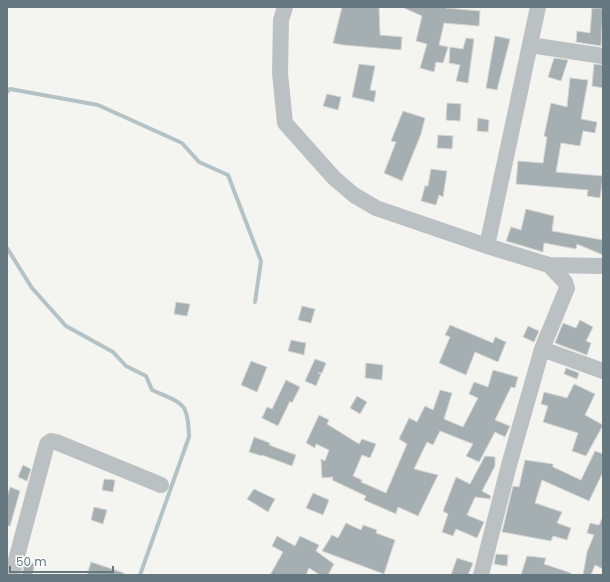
<svg xmlns="http://www.w3.org/2000/svg" width="610" height="582" font-family="Poppins,sans-serif">
	<style>
		.lines { fill: none; stroke-linecap: round; stroke-linejoin: round }
		.stream { stroke: #b4c2c5; stroke-width: 4 }
		.building { fill: #a5aeb1; stroke: #d6d5d3 }
		.minor { stroke: #bbc0c2; stroke-width: 16 }
	</style>
	<rect width="100%" height="100%" fill="#f4f4f1"/>
	<g class="lines">
		<!-- stream -->
		<path class="stream" d="M 7,92 L 10,89 L 98,105 L 182,143 L 199,162 L 228,175 L 261,261 L 255,302
			M 7,248 L 32,288 L 66,326 L 113,352 L 126,366 L 146,376 L 152,390 C 183,404 188,401 189,437 L 140,575"/>
	</g>
	<!-- building -->
	<path class="building" d="M 342,7 L 379,7 L 380,35 L 402,37 L 401,50 L 343,45 L 333,43 Z
		M 402,7 L 446,7 L 446,8 L 480,11 L 479,26 L 444,23 L 439,45 L 448,47 L 443,63 L 436,62 L 434,72 L 420,68 L 427,44 L 416,41 L 422,16 Z
		M 592,8 L 603,8 L 601,46 L 576,42 L 577,31 L 590,33 Z
		M 495,36 L 510,39 L 497,90 L 486,88 Z
		M 466,38 L 474,39 L 468,83 L 456,81 L 460,65 L 449,63 L 450,47 L 463,49 Z
		M 554,58 L 568,60 L 561,81 L 548,77 Z
		M 359,64 L 375,66 L 370,90 L 376,91 L 374,102 L 352,97 Z
		M 594,64 L 603,65 L 603,88 L 592,86 Z
		M 570,78 L 588,80 L 581,119 L 597,122 L 595,133 L 583,131 L 580,146 L 561,143 L 556,172 L 603,176 L 600,198 L 587,196 L 588,190 L 516,184 L 518,161 L 543,163 L 547,137 L 544,136 L 551,103 L 567,107 Z
		M 327,94 L 341,97 L 338,110 L 323,106 Z
		M 447,103 L 461,104 L 460,121 L 446,120 Z
		M 403,111 L 425,118 L 421,134 L 402,181 L 384,173 L 396,142 L 391,141 Z
		M 478,118 L 489,120 L 488,132 L 477,131 Z
		M 438,135 L 453,136 L 452,149 L 437,148 Z
		M 431,169 L 447,171 L 443,197 L 439,195 L 436,205 L 421,201 L 425,186 L 428,186 Z
		M 526,209 L 554,216 L 552,231 L 603,240 L 603,255 L 577,244 L 576,249 L 544,243 L 543,252 L 506,241 L 511,227 L 521,230 Z
		M 176,302 L 190,304 L 187,316 L 174,314 Z
		M 302,306 L 315,309 L 311,323 L 298,320 Z
		M 580,320 L 593,327 L 586,341 L 591,343 L 587,355 L 555,343 L 563,323 L 576,328 Z
		M 450,325 L 493,343 L 495,337 L 506,342 L 498,362 L 475,352 L 466,375 L 439,363 L 450,337 L 445,335 Z
		M 528,326 L 539,331 L 534,342 L 523,337 Z
		M 291,340 L 306,343 L 304,355 L 288,351 Z
		M 315,359 L 326,363 L 322,373 L 318,373 L 321,374 L 316,386 L 305,381 Z
		M 251,361 L 267,367 L 257,392 L 241,385 Z
		M 366,363 L 383,365 L 382,380 L 365,378 Z
		M 566,368 L 579,373 L 577,379 L 564,374 Z
		M 493,370 L 518,377 L 515,388 L 511,387 L 495,420 L 510,426 L 505,437 L 495,432 L 479,462 L 466,456 L 473,444 L 440,431 L 433,445 L 427,442 L 414,469 L 438,475 L 418,516 L 398,507 L 396,514 L 364,500 L 366,496 L 332,480 L 333,477 L 322,478 L 321,459 L 325,461 L 329,450 L 316,444 L 315,448 L 306,443 L 319,415 L 329,420 L 327,424 L 359,444 L 362,439 L 376,444 L 370,458 L 362,455 L 353,476 L 362,480 L 361,482 L 386,493 L 407,444 L 399,439 L 409,418 L 417,422 L 425,406 L 433,410 L 440,390 L 452,393 L 444,419 L 463,427 L 478,398 L 469,394 L 474,382 L 488,387 Z
		M 286,380 L 300,387 L 292,403 L 290,401 L 278,426 L 262,418 L 267,407 L 272,409 Z
		M 574,384 L 595,394 L 585,415 L 603,425 L 586,456 L 572,451 L 578,433 L 543,422 L 548,406 L 541,404 L 544,392 L 567,398 Z
		M 357,396 L 367,402 L 360,414 L 350,408 Z
		M 254,437 L 270,443 L 269,445 L 296,455 L 292,466 L 262,455 L 262,456 L 249,452 Z
		M 595,451 L 603,454 L 603,472 L 589,501 L 542,480 L 535,503 L 562,512 L 557,523 L 571,528 L 567,540 L 553,536 L 551,541 L 502,532 L 513,486 L 519,487 L 525,460 L 553,464 L 553,467 L 581,480 Z
		M 485,456 L 495,457 L 495,466 L 482,491 L 491,496 L 490,499 L 475,497 L 467,515 L 484,522 L 477,538 L 456,529 L 453,536 L 442,532 L 448,514 L 443,511 L 456,477 L 470,484 Z
		M 23,465 L 31,469 L 27,481 L 18,477 Z
		M 104,479 L 115,480 L 113,492 L 102,490 Z
		M 10,487 L 20,491 L 10,526 L 7,526 L 7,497 Z
		M 254,489 L 275,499 L 268,512 L 247,499 Z
		M 313,493 L 329,500 L 323,515 L 306,508 Z
		M 94,507 L 107,510 L 103,524 L 91,520 Z
		M 603,516 L 603,569 L 595,565 L 591,575 L 583,575 L 587,552 L 594,535 L 587,533 L 590,523 L 599,525 Z
		M 346,523 L 361,530 L 363,525 L 377,530 L 376,533 L 395,540 L 384,574 L 322,551 L 332,535 L 338,538 Z
		M 277,536 L 295,546 L 300,536 L 319,545 L 316,551 L 334,564 L 328,575 L 320,575 L 309,568 L 306,575 L 270,575 L 283,552 L 272,546 Z
		M 496,554 L 508,555 L 507,566 L 494,564 Z
		M 527,556 L 546,558 L 544,564 L 571,573 L 570,575 L 521,575 Z
		M 457,558 L 473,563 L 468,575 L 451,575 Z
		M 25,561 L 35,564 L 32,575 L 22,575 Z
		M 91,562 L 124,573 L 123,575 L 87,575 Z"/>
	<g class="lines">
		<!-- minor -->
		<path class="minor" d="M 285,7 L 281,20 L 280,73 L 285,123 L 334,178 L 354,195 L 376,208 L 487,246 L 549,265 L 603,266
			M 530,45 L 603,56
			M 487,246 L 538,7
			M 542,349 L 603,371
			M 12,575 L 47,444 L 51,441 L 56,442 L 161,485
			M 481,575 L 509,465 L 542,349 L 567,288 L 565,282 L 549,265"/>
	</g>
	<!-- border -->
	<rect width="610" height="582" fill="none" stroke="#657880" stroke-width="16"/>
	<!-- scale -->
	<path d="M10 566v6h103v-6" fill="none" stroke="#657880" stroke-width="2"/>
	<text x="16" y="566" font-size="12" fill="#657880" stroke="#ffffff" stroke-width="3" paint-order="stroke">50 m</text>
</svg>
